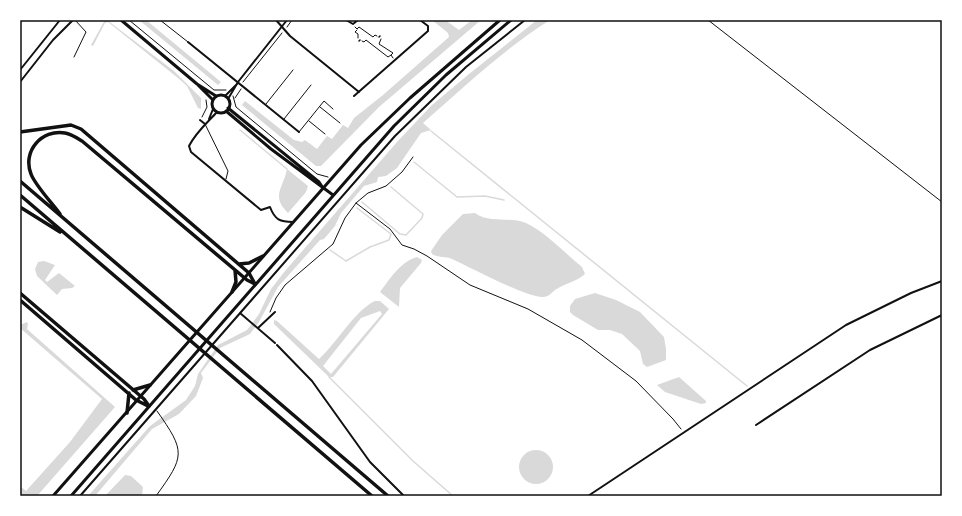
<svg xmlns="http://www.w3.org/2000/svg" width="962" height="516" font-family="Poppins,sans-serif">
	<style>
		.water { fill: #d9d9d9; fill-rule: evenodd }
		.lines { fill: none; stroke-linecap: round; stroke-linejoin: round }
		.stream { stroke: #d9d9d9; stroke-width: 1.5 }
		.path { stroke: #111; stroke-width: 1 }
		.service { stroke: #111; stroke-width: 1 }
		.pedestrian { stroke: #111; stroke-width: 1.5 }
		.minor { stroke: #111; stroke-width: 2 }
		.secondary { stroke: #111; stroke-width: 3 }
		.motorway { stroke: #111; stroke-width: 3.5 }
		.neatline { fill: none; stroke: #111; stroke-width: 1.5 }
	</style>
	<rect width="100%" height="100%" fill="#fff"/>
	<!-- water -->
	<path class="water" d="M 105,20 L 107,20 L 174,71 L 201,98 L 201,109 L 198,108 L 187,86 L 178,78 L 108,22 L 105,23 L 93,46 L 91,45 Z
		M 139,20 L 146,20 L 221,82 L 218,85 Z
		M 432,20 L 445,20 L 459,30 L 472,20 L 481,20 L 379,107 L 321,166 L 316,166 L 242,105 L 245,101 L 294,140 L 302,142 L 305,140 L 317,149 L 327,136 L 332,139 L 343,125 L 348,128 L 354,118 L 383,95 L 449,37 L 448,33 Z
		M 537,20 L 550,20 C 504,49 464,87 423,123 L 431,130 L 421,133 L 397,168 L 386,176 L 378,177 L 377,182 L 364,186 L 341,213 L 335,226 L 324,239 L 320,240 L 278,287 L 259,322 L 250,334 L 220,348 L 201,373 L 203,378 L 196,396 L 179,414 L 152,429 L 95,496 L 88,496 L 150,426 L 186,400 L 195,386 L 198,374 L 218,345 L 247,330 L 259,314 L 271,289 L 285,271 L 397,142 L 432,105 L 469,74 Z
		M 287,169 L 308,186 L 306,192 L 288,213 C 270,196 284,187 287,169 Z
		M 475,213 C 490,224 509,216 526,223 C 544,231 566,254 582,267 L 585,274 C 576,282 565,283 555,290 C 551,293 549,297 543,297 C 527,298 470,267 452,259 C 446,256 438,258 432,254 L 431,251 L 442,235 L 463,214 Z
		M 417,257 L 422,260 L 421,263 L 400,288 L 399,307 L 380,292 C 389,280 401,261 417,257 Z
		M 44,261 L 55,265 L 45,280 L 47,282 L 59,273 L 75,286 L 72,288 L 62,289 L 57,295 L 37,276 L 35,269 L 38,262 Z
		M 595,293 L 616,300 L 640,312 L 664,337 L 666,349 L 666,360 L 647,367 L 643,364 L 640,351 L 622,334 L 610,330 L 598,330 L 573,315 L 570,312 L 570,306 L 575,299 Z
		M 375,301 L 380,301 L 389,309 L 333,377 L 329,377 L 274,324 L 274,320 L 277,321 L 319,359 C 337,343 354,311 375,301 ZM 380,311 L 382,314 L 331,374 L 323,366 L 361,318 Z
		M 27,322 L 28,324 L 27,329 L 115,407 L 37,496 L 21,496 L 20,486 L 26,491 L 70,442 L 102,399 L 20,328 L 20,325 Z
		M 679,377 L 706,401 L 706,403 L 701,404 L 665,392 L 657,385 Z
		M519 467a17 17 0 1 1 34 0a17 17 0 1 1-34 0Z
		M 125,475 L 131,476 L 143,487 L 142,496 L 105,496 Z"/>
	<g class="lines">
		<!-- stream -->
		<path class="stream" d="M 240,130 L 287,169
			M 431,131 L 747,386
			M 414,162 L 457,197 L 485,196 L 504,200
			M 362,202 L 400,234 L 406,235 L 422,218 L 423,214 L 391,187
			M 330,250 L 346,261 L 370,247 L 389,240 L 391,234 L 357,208
			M 329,377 L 413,461 L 453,496"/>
		<!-- path -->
		<path class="path" d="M 129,20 L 214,90 L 226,90
			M 708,20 L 942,202
			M 287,27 L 292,20
			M 355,27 L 357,29 L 359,27 L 373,37 L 375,35 L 377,36
			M 357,30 L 355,32 L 358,34 L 358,38
			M 381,39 L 379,44 L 393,53 L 391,55
			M 362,41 L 364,42 L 366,40 L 388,57 L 391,55 L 393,58
			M 243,82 L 282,33
			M 233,96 L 236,107 L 317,174 L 328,177
			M 235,98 L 241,89
			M 202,117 L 207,107 L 206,100
			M 356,203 L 390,229 L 402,245 L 414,249 L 427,256 L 470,285 L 528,309 L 582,340 L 636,381 L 673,419 L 681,429
			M 270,312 L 276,298 L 285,285 L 333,244 L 345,218 L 356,203 L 368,193 L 386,186 L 402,172 L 413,157
			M 156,496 C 185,456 186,452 157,411"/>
		<!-- service -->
		<path class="service" d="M 160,20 L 188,42
			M 74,57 L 86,32 L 75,20
			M 266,104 L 293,70
			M 320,107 L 340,123
			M 284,119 L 311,85
			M 309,121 L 325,134
			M 205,124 L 228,171 L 226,179
			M 299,132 L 324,101 L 333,109"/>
		<!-- pedestrian -->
		<path class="pedestrian" d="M 379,37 L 380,36
			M 359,41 L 360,40"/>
		<!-- minor -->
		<path class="minor" d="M 276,20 L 290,36 L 359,92
			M 346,20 L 353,24 L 358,20
			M 188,42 L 299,132
			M 20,70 L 60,20
			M 20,82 L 53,40 L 73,20
			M 225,96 L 238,83
			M 354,96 L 428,31 L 428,26 L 420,20
			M 228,99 L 238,82 L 287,20
			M 217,112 C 207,123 196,132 189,146 L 191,152 L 261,210 L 270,207 C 275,220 280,222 293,222
			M 209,119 L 213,109
			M 200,120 L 205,124
			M 240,313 L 275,343
			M 258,328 L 275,312
			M 277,345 L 312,381 L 370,462 L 404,496
			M 756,425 L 870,350 L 942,315
			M 80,496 L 395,136 L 466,67 L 525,20
			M 588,496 L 846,325 L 911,293 L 942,281"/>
		<!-- secondary -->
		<path class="secondary" d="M 121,20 L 197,84 L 216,96
			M 198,85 L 213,100
			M212 104a9 9 0 1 1 18 0a9 9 0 1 1-18 0Z
			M 228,108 L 319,182 L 323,188
			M 226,111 L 271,149 L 333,195
			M 53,496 L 361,145 L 410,98 L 500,20
			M 71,496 L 394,126 L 446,75 L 511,20"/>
		<!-- motorway -->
		<path class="motorway" d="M 20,132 L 71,125 L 81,129 L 249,273 L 255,284
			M 20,181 L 388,496
			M 20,195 L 372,496
			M 20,207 L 60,232
			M 60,214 C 52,203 35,185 31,174 C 22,151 42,129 65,133 C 71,134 77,138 82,141 L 247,280 L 255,284
			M 239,264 L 249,263 L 263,256
			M 232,292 L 236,282 L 235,270
			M 20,293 L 144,399 L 149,406
			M 20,300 L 136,400 L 148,406
			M 133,390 L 150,385
			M 127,413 L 129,393"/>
	</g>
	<!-- border -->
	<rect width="962" height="516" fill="none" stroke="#ffffff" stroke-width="42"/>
	<rect x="21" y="21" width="920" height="474" class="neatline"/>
</svg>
